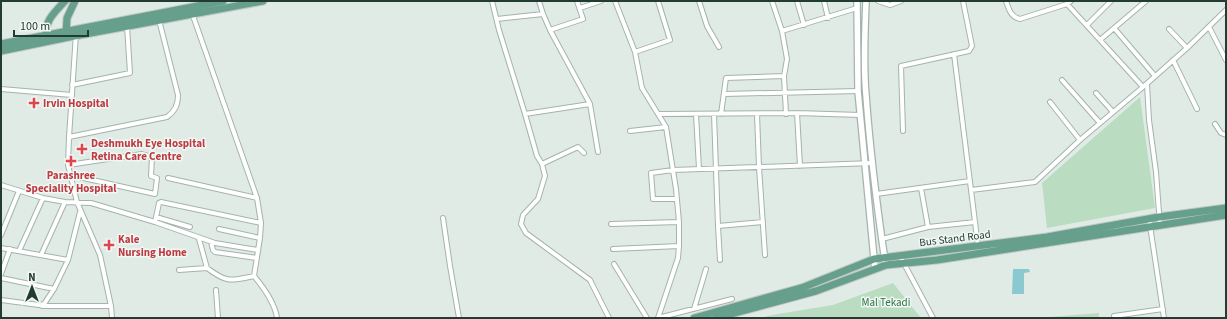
<svg xmlns="http://www.w3.org/2000/svg" width="1227" height="319" font-family="'Source Sans 3',sans-serif">
	<style>
		.green { fill: #badcc1 }
		.water { fill: #8ac9cf }
		.lines { fill: none; stroke-linecap: round; stroke-linejoin: round }
		.minor-casing { stroke: #a4b3ad; stroke-width: 6 }
		.tertiary-casing { stroke: #a4b3ad; stroke-width: 8 }
		.primary-casing { stroke: #c1c8c6; stroke-width: 9 }
		.minor { stroke: #fff; stroke-width: 4 }
		.tertiary { stroke: #fff; stroke-width: 5.5 }
		.primary { stroke: #66a08d; stroke-width: 7 }
		.health-dot { fill: #e0444e; stroke: #f1f8f4; stroke-width: 1.5 }
		.labels { text-anchor: middle; stroke-width: 3; stroke-linejoin: round; paint-order: stroke }
		.health-label { font-size: 11px; font-weight: bold; fill: #be3a42; stroke: #f1f8f4; text-anchor: start }
		.street-label { font-size: 11px; fill: #223b33; stroke: #f1f8f4 }
		.park-label { font-size: 11px; fill: #2d7143; stroke: #f1f8f4 }
	</style>
	<rect width="100%" height="100%" fill="#e1ebe6"/>
	<!-- green -->
	<path class="green" d="M 1140,97 L 1155,208 L 1047,228 L 1042,183 Z
		M 893,283 L 921,318 L 760,318 L 772,315 L 833,305 Z
		M 1099,313 L 1099,318 L 1037,318 Z"/>
	<!-- water -->
	<path class="water" d="M 1013,269 L 1029,269 L 1030,272 L 1024,273 L 1024,294 L 1012,294 Z"/>
	<g class="lines">
		<defs>
			<path id="minor" d="M 492,1 L 499,30 L 525,114 L 537,156 L 542,164 L 545,176 L 538,199 L 523,215 L 521,224 L 526,233 L 590,280 L 609,318
				M 539,1 L 543,14 L 550,30 L 590,104 L 598,152
				M 615,1 L 635,52 L 642,88 L 666,127 L 676,189 L 679,222 L 679,246 L 678,258 L 658,318
				M 699,1 L 707,26 L 719,47
				M 772,1 L 782,31 L 787,59 L 784,76 L 786,114
				M 797,1 L 804,25
				M 824,1 L 828,18
				M 878,1 L 890,5 L 901,1
				M 1006,1 C 1009,10 1011,17 1020,19 L 1067,4 L 1071,1
				M 1067,4 L 1143,87
				M 580,8 L 601,1
				M 192,13 L 257,198 L 261,223 L 260,238 L 254,276 C 264,288 275,303 277,318
				M 497,19 L 543,14
				M 1087,25 L 1111,1
				M 1209,27 L 1226,60
				M 1114,28 L 1155,76
				M 1169,29 L 1187,48
				M 550,30 L 583,19 L 577,1
				M 782,31 L 857,8
				M 76,34 L 69,137 L 68,165 L 77,202 L 100,255 L 111,306 L 112,318
				M 1100,40 L 1146,1
				M 635,52 L 670,40 L 658,1
				M 954,54 L 978,246
				M 1173,60 L 1197,109
				M 1062,80 L 1100,123
				M 1147,84 L 1149,120 L 1156,172 L 1160,226
				M 72,85 L 130,73 L 127,26
				M 1,89 L 72,95
				M 1096,93 L 1113,112
				M 724,94 L 858,91
				M 1050,102 L 1080,140
				M 797,113 L 800,166
				M 525,114 L 590,104
				M 658,114 L 797,113 L 860,115
				M 696,114 L 699,169
				M 714,114 L 718,226 L 720,260
				M 721,114 L 726,78 L 784,76
				M 757,114 L 759,167 L 765,255
				M 1215,124 L 1221,133 L 1226,135
				M 630,131 L 666,127
				M 903,131 L 901,66 L 969,51 L 972,46 L 963,1
				M 69,137 L 167,117 C 175,111 178,105 178,95 L 159,20
				M 542,164 L 578,147 L 584,153
				M 68,165 L 142,154 L 152,157 L 151,176 L 157,178 L 155,194 L 70,175
				M 168,178 L 257,198
				M 1,185 L 43,198 L 65,202 L 91,203 L 155,222 L 215,243 L 258,250
				M 921,188 L 928,227
				M 971,190 L 1035,182 L 1080,140 L 1143,87 L 1187,48 L 1226,10
				M 876,194 L 970,181
				M 677,199 L 653,199 L 651,173 L 673,170 L 873,163
				M 156,217 L 190,227
				M 443,218 L 450,266 L 459,318
				M 1149,219 L 1164,318
				M 155,222 L 159,203 L 161,202 L 261,223
				M 611,224 L 679,222
				M 718,226 L 763,222
				M 219,229 L 260,238
				M 1,235 L 19,191
				M 199,239 L 207,268
				M 882,239 L 928,227 L 975,222
				M 211,242 L 213,250 L 215,252 L 257,258
				M 1,248 L 68,260
				M 613,249 L 679,246
				M 19,251 L 43,198
				M 41,255 L 65,202
				M 900,256 L 933,318
				M 614,264 L 647,318
				M 179,270 L 207,268 C 227,283 230,281 254,276
				M 1,274 L 10,249
				M 1,278 L 54,289
				M 216,290 L 218,318
				M 1,300 L 39,305 L 44,304 L 54,289 L 68,260 L 80,212
				M 42,306 L 111,306
				M 694,309 L 706,269
				M 1114,316 L 1163,309
				M 658,318 L 732,299"/>
			<path id="tertiary" d="M 857,1 L 858,91 L 875,269
				M 866,1 C 865,32 863,64 866,95 C 870,150 877,207 885,261"/>
			<path id="primary" d="M 66,34 L 67,18 L 75,1
				M 46,37 C 44,21 55,12 65,1
				M 1,44 L 223,1
				M 1,51 L 69,37 L 263,1
				M 694,318 L 804,287 L 874,259 L 1047,237 L 1159,217 L 1226,208
				M 716,318 L 816,291 L 886,265 L 937,260 L 1226,215"/>
		</defs>
		<!-- minor casing -->
		<use href="#minor" class="minor-casing"/>
		<!-- tertiary casing -->
		<use href="#tertiary" class="tertiary-casing"/>
		<!-- primary casing -->
		<use href="#primary" class="primary-casing"/>
		<!-- minor -->
		<use href="#minor" class="minor"/>
		<!-- tertiary -->
		<use href="#tertiary" class="tertiary"/>
		<!-- primary -->
		<use href="#primary" class="primary"/>
	</g>
	<!-- markers -->
	<g class="health-dot">
		<path d="M32 97h4v4h4v4h-4v4h-4v-4h-4v-4h4z"/>
		<path d="M80 143h4v4h4v4h-4v4h-4v-4h-4v-4h4z"/>
		<path d="M69 155h4v4h4v4h-4v4h-4v-4h-4v-4h4z"/>
		<path d="M107 239h4v4h4v4h-4v4h-4v-4h-4v-4h4z"/>
	</g>
	<g class="labels">
		<!-- health labels -->
		<g class="health-label">
			<text x="43" y="107">Irvin Hospital</text>
			<text x="91" y="147">Deshmukh Eye Hospital<tspan x="91" dy="13">Retina Care Centre</tspan></text>
			<text x="71" y="179" text-anchor="middle">Parashree<tspan x="71" dy="13">Speciality Hospital</tspan></text>
			<text x="118" y="243">Kale<tspan x="118" dy="13">Nursing Home</tspan></text>
		</g>
		<!-- street labels -->
		<g class="street-label">
			<text transform="translate(955 238) rotate(-7)" y="4">Bus Stand Road</text>
		</g>
		<!-- park labels -->
		<g class="park-label">
			<text x="886" y="306">Mal Tekadi</text>
		</g>
	</g>
	<!-- border -->
	<rect width="1227" height="319" fill="none" stroke="#223b33" stroke-width="4"/>
	<!-- north arrow -->
	<g transform="translate(32 287)" stroke="#f1f8f4" stroke-width="3" paint-order="stroke">
	<path d="M0-3L7 15L0 10L-7 15Z" fill="#223b33"/>
	<text y="-6" font-size="11" font-weight="bold" text-anchor="middle" fill="#223b33">N</text>
	</g>
	<!-- scale -->
	<path d="M14 30v6h74v-6" fill="none" stroke="#223b33" stroke-width="2"/>
	<text x="20" y="30" font-size="12" fill="#223b33" stroke="#f1f8f4" stroke-width="3" paint-order="stroke">100 m</text>
</svg>
